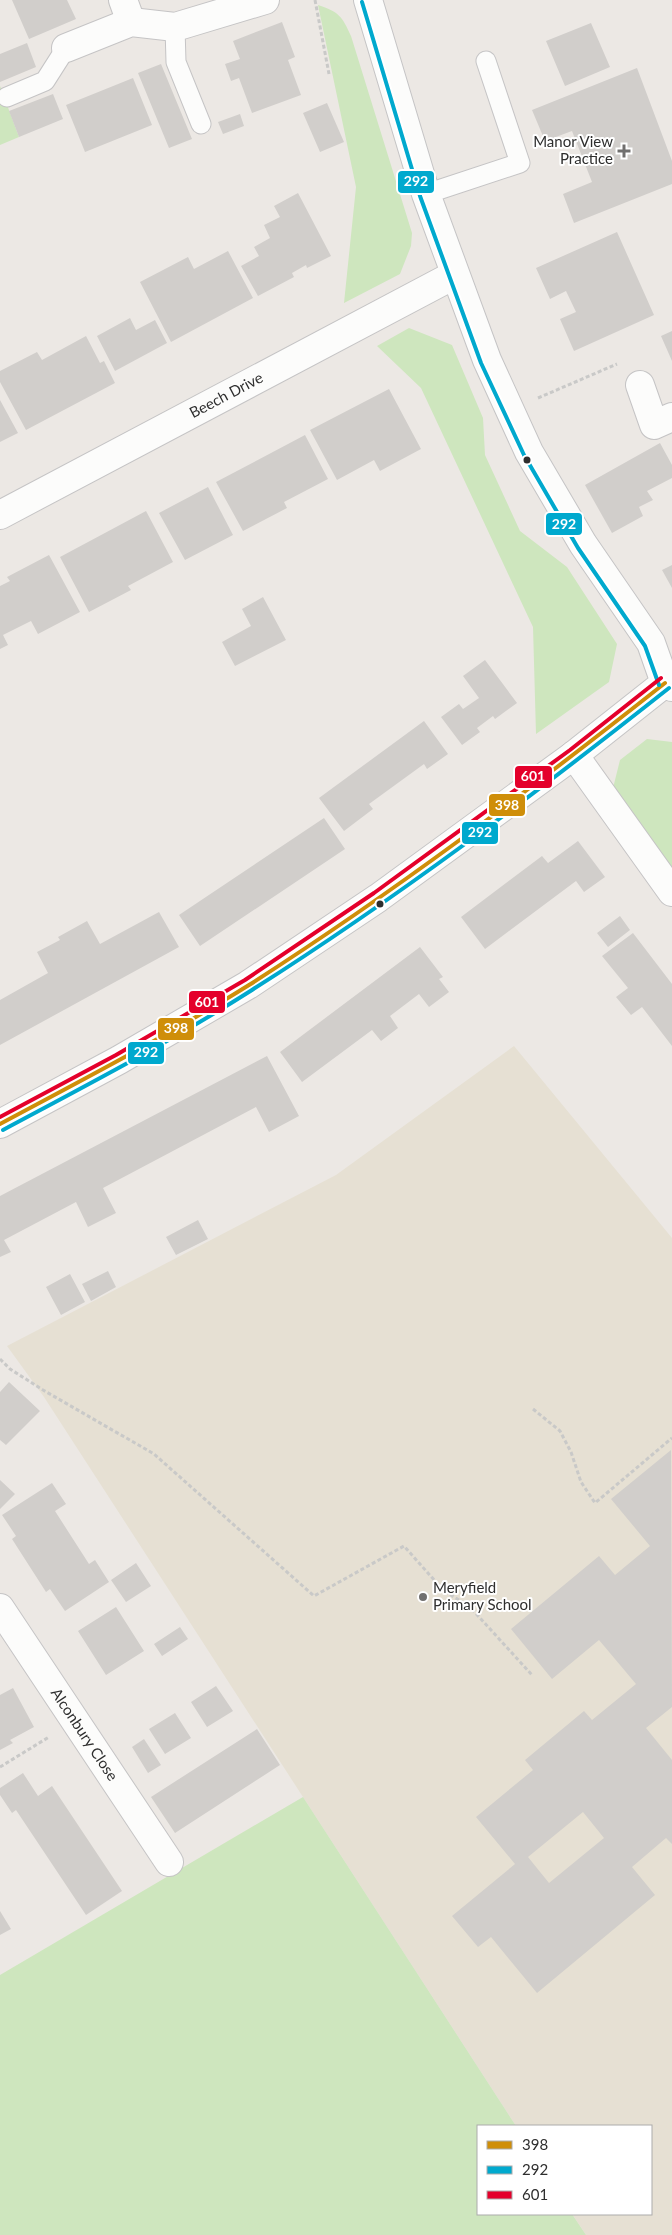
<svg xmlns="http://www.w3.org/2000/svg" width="672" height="2235" font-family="Lato,sans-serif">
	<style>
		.education { fill: #e6e0d3 }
		.green { fill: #cee6be }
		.building { fill: #d1cecb; fill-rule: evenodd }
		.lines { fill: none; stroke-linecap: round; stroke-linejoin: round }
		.service-casing { stroke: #c5c4c5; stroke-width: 21 }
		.minor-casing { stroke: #c5c4c5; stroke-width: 30 }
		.tertiary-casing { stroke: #c5c4c5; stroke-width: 30 }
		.path { stroke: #c9c9c8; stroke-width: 3; stroke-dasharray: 4 2.5; stroke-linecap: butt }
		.service { stroke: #fcfcfb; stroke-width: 19 }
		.minor { stroke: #fcfcfb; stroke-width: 28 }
		.tertiary { stroke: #fcfcfb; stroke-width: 28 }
		.bus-1-casing { stroke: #fff; stroke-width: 8 }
		.bus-2-casing { stroke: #fff; stroke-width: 8 }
		.bus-3-casing { stroke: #fff; stroke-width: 8 }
		.bus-1 { stroke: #cf8e09; stroke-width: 4 }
		.bus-2 { stroke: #00a9ce; stroke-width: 4 }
		.bus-3 { stroke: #e4002b; stroke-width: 4 }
		.poi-dot { fill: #706f6e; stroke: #fff; stroke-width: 2 }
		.bus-dot { fill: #2e2e2e; stroke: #fff; stroke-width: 2 }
		.labels { text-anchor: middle; stroke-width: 4; stroke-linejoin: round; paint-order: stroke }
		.poi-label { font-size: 15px; fill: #2e2e2e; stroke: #fff; text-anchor: end }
		.street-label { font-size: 15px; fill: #2e2e2e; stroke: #fff }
		.line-badge { stroke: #fff; stroke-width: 2 }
		.badge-label { font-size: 14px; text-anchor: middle; font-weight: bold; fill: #fff }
	</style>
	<rect width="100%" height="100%" fill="#ece8e4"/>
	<!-- education -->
	<path class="education" d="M 514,1046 L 672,1238 L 672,2235 L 586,2235 L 572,2214 L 651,2214 L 651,2126 L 516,2126 L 44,1397 L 7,1346 L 336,1175 Z"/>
	<!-- green -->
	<path class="green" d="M 318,5 C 339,12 342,16 351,36 L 412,233 L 411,246 L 400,274 L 344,303 L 356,187 Z
		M 0,86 L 19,137 L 0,145 Z
		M 409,328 L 452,345 L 483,418 L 485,455 L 520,531 L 567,567 L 617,644 L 609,682 L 536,734 L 533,627 L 421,388 L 377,346 Z
		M 647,739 L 672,742 L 672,878 L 613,788 L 620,760 Z
		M 303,1797 L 516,2126 L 478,2126 L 478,2214 L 572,2214 L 586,2235 L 0,2235 L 0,1975 Z"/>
	<!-- building -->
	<path class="building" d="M 12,0 L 67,0 L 76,19 L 29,39 Z
		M 282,22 L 295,57 L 288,60 L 301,95 L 252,113 L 239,78 L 231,81 L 225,64 L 240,59 L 233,41 Z
		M 591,23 L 610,67 L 565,86 L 546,41 Z
		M 27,43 L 36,67 L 0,82 L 0,54 Z
		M 161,64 L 192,139 L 169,148 L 138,73 Z
		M 637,68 L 672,161 L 672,184 L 574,223 L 563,194 L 592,182 L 572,131 L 545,141 L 532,110 Z
		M 133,78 L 152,125 L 85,152 L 66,105 Z
		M 53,94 L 63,119 L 19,137 L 9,111 Z
		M 327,103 L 344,142 L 320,152 L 303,113 Z
		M 240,114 L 244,126 L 223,134 L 218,122 Z
		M 298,193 L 331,256 L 307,268 L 306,265 L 292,273 L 294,277 L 258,296 L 241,266 L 259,256 L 254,247 L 270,238 L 264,225 L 280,217 L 274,206 Z
		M 617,232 L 654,315 L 574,351 L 560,319 L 576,312 L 566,291 L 550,299 L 536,268 Z
		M 228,251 L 253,298 L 171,342 L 140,282 L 188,257 L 194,269 Z
		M 130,318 L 136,330 L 155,320 L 167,343 L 115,371 L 97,336 Z
		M 672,331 L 672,361 L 661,336 Z
		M 86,336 L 100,363 L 104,361 L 115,383 L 26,430 L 0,382 L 0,371 L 37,352 L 42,360 Z
		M 389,389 L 421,449 L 380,471 L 374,460 L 337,480 L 310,430 Z
		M 0,400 L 18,433 L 0,442 Z
		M 305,435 L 328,479 L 284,502 L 287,508 L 243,531 L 216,482 Z
		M 660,443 L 672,465 L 672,478 L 647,491 L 653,500 L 639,507 L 643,516 L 612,533 L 585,485 Z
		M 208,487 L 233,535 L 185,560 L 159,513 Z
		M 146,511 L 173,562 L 128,586 L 131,590 L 89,612 L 60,557 Z
		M 49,555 L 80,612 L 38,634 L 31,621 L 3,635 L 8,645 L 0,649 L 0,586 L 10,581 L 7,577 Z
		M 672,565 L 672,588 L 662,570 Z
		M 263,597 L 286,640 L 235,666 L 222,642 L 251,626 L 242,609 Z
		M 485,660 L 517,703 L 495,719 L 493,716 L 477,728 L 480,732 L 462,745 L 441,717 L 459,704 L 463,709 L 479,698 L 463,676 Z
		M 424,721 L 448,754 L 427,769 L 424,764 L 369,804 L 373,809 L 344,831 L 319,798 Z
		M 324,818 L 345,849 L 200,946 L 179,915 Z
		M 578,841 L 605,877 L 584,892 L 576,881 L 485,949 L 461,917 L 542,856 L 548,863 Z
		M 159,912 L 179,947 L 0,1045 L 0,1000 L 48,973 L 37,952 L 60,940 L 58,937 L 87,921 L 100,944 Z
		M 620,916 L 630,930 L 608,947 L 597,933 Z
		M 633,933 L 672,984 L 672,1046 L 642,1007 L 631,1015 L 616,997 L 628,988 L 602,956 Z
		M 420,947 L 443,977 L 439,979 L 449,992 L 429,1007 L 419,994 L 390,1016 L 398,1028 L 381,1041 L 372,1030 L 302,1082 L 280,1052 Z
		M 267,1056 L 299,1116 L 269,1132 L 256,1107 L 103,1188 L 116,1213 L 88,1227 L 76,1202 L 4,1240 L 11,1252 L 0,1257 L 0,1196 Z
		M 198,1220 L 208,1239 L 176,1255 L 166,1237 Z
		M 108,1271 L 116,1287 L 91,1301 L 82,1284 Z
		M 70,1274 L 85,1302 L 61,1315 L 46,1287 Z
		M 9,1382 L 40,1411 L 6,1445 L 0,1440 L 0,1392 Z
		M 671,1450 L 672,1707 L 646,1728 L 672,1760 L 672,1844 L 666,1838 L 632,1867 L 655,1895 L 537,1993 L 491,1937 L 478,1947 L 452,1916 L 515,1864 L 476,1817 L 533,1770 L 525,1760 L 584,1711 L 592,1720 L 636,1684 L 599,1640 L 552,1679 L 511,1629 L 599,1556 L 615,1575 L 650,1546 L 611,1499 ZM 583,1812 L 604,1838 L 549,1883 L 528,1857 Z
		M 0,1480 L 15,1494 L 0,1509 Z
		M 52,1483 L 66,1504 L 55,1511 L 89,1564 L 95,1560 L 109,1582 L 65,1611 L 50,1589 L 46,1592 L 12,1539 L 16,1536 L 2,1515 Z
		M 136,1563 L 151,1586 L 126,1602 L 111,1580 Z
		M 116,1607 L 144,1651 L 106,1675 L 78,1631 Z
		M 180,1627 L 188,1639 L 162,1656 L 154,1644 Z
		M 216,1686 L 233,1711 L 207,1727 L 191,1702 Z
		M 13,1688 L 34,1727 L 10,1740 L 13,1743 L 0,1750 L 0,1695 Z
		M 175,1713 L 191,1738 L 165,1754 L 149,1729 Z
		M 257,1729 L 280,1765 L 175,1833 L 151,1797 Z
		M 144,1739 L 161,1765 L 148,1773 L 132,1747 Z
		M 23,1773 L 38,1796 L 52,1786 L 122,1891 L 86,1915 L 16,1810 L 12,1813 L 0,1795 L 0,1788 Z
		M 0,1911 L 11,1929 L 0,1935 Z"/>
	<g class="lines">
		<defs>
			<path id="service" d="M 175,27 L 176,62 L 201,124
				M 7,97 L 45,81 L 66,48
				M 426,194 L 520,163 L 486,61"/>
			<g id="minor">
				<path d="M 123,0 L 131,22"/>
				<path d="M 66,48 L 131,22 L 175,27 L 265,0"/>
				<path d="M 640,385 L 654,425 L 672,417"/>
				<path id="s1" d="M 0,515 L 454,275"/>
				<path d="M 574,755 L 672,892"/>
				<path id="s2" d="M 0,1608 L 169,1862"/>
			</g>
			<path id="tertiary" d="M 368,0 L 426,194 L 487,360 L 529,452 L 583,544 L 651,643 L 665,683 L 672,687
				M 0,1124 L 119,1060 L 248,985 L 378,898 L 574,755 L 665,683"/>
		</defs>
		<!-- service casing -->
		<use href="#service" class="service-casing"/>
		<!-- minor casing -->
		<use href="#minor" class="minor-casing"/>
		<!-- tertiary casing -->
		<use href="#tertiary" class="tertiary-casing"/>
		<!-- path -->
		<path class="path" d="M 315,0 L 329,74
			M 538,398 L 617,364
			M 0,1359 L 10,1369 L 43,1390 L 154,1454 L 314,1596 L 404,1546 L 443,1590 L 470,1607 L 532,1675
			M 533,1409 L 560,1431 L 571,1452 L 581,1482 L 595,1503 L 672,1438
			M 0,1767 L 49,1737"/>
		<!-- service -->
		<use href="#service" class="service"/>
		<!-- minor -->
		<use href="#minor" class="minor"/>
		<!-- tertiary -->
		<use href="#tertiary" class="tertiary"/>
		<defs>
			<path id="bus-1" d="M 0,1124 C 84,1079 169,1035 249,985 C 393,893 531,789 665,683"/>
			<path id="bus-2" d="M 362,2 L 420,196 L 481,363 L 524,455 L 578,548 L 645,646 L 659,685
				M 3,1130 C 87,1085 172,1041 252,990 C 397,898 535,794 669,688"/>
			<path id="bus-3" d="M 0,1117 L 116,1055 L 245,980 L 374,893 L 570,750 L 661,678"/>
		</defs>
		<!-- bus-1 casing -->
		<use href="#bus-1" class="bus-1-casing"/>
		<!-- bus-2 casing -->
		<use href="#bus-2" class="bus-2-casing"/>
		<!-- bus-3 casing -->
		<use href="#bus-3" class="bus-3-casing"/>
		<!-- bus-1 -->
		<use href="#bus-1" class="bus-1"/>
		<!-- bus-2 -->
		<use href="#bus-2" class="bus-2"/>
		<!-- bus-3 -->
		<use href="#bus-3" class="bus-3"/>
	</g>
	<!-- markers -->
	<g class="poi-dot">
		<path d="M621.5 143.5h5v5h5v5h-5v5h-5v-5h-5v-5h5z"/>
		<circle cx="423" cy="1597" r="5"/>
	</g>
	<g class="bus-dot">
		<circle cx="527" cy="460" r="4.5"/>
		<circle cx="380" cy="904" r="4.5"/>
	</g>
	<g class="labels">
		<!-- poi labels -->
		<g class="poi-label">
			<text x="613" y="147">Manor View<tspan x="613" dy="17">Practice</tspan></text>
			<text x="433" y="1593" text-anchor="start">Meryfield<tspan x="433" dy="17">Primary School</tspan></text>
		</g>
		<!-- street labels -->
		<g class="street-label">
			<text dy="5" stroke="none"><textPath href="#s1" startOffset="256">Beech Drive</textPath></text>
			<text dy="5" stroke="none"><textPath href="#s2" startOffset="152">Alconbury Close</textPath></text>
		</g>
	</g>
	<g class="line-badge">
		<rect x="397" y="170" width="38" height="24" rx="5" fill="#00a9ce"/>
		<rect x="545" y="512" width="38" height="24" rx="5" fill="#00a9ce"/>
		<rect x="514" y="765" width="39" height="24" rx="5" fill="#e4002b"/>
		<rect x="488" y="793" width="38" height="24" rx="5" fill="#cf8e09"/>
		<rect x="461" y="821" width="38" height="24" rx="5" fill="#00a9ce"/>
		<rect x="188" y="990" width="38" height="24" rx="5" fill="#e4002b"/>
		<rect x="157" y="1017" width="38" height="24" rx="5" fill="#cf8e09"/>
		<rect x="127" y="1041" width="38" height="24" rx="5" fill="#00a9ce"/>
	</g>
	<g class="badge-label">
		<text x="416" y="186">292</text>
		<text x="564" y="529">292</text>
		<text x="533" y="781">601</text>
		<text x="507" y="810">398</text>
		<text x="480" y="837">292</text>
		<text x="207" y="1007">601</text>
		<text x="176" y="1033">398</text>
		<text x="146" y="1057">292</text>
	</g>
	<!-- legend -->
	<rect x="477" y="2125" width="175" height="90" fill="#ffffff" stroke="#ababab"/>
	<rect x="487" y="2141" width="25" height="8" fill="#cf8e09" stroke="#ababab"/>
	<text x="522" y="2150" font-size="15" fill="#2e2e2e">398</text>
	<rect x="487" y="2166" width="25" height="8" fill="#00a9ce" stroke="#ababab"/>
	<text x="522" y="2175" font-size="15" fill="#2e2e2e">292</text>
	<rect x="487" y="2191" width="25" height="8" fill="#e4002b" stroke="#ababab"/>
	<text x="522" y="2200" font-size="15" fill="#2e2e2e">601</text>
</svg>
